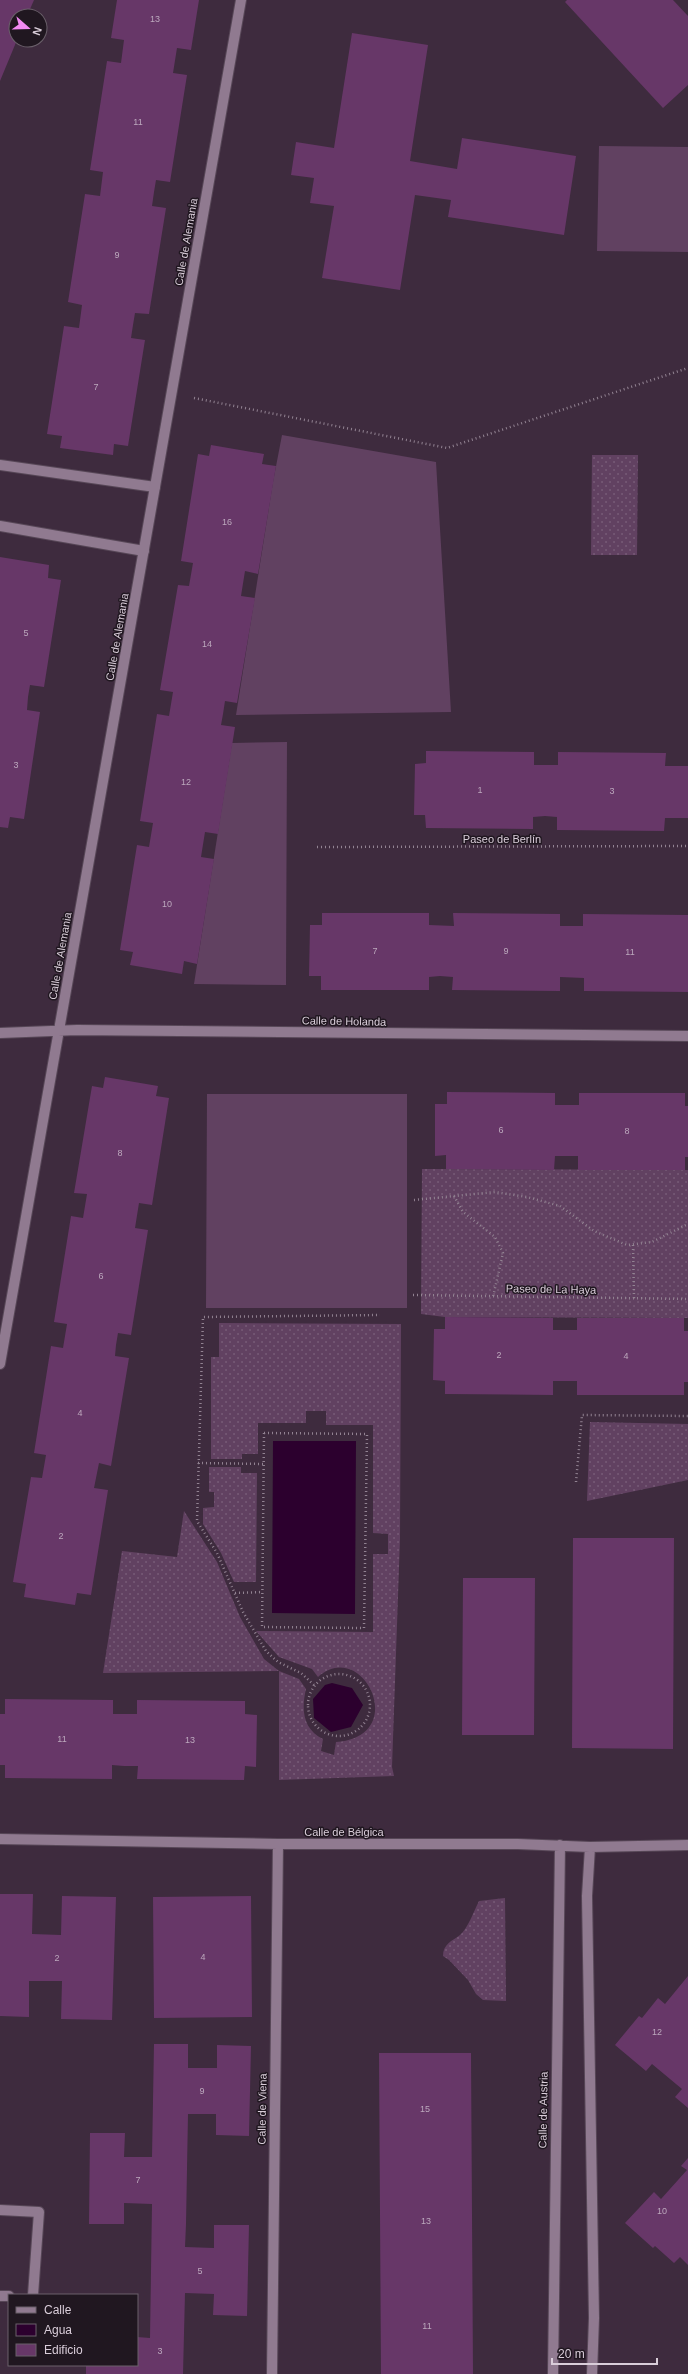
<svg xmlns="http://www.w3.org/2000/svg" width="688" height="2374" font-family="Arial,sans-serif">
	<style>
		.grass { fill: url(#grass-dots) }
		.garden { fill: #614161 }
		.water { fill: #2c002e }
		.building { fill: #673768 }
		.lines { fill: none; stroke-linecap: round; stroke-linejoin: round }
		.lane-casing { stroke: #574757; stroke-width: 12 }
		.street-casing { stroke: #574757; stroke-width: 12 }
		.path { stroke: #928392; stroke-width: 2.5; stroke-dasharray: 1 3; stroke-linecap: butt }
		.lane { stroke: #907a90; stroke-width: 10 }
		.street { stroke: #907a90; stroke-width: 10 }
		.labels { text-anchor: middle; stroke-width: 3; stroke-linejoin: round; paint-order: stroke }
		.number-label { font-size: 9px; fill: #bca8bd }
		.street-label { font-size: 11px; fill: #d9cdd9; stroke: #201720 }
	</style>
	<defs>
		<pattern id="grass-dots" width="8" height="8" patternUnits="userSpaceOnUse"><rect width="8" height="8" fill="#614161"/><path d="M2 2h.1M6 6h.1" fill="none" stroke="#775b77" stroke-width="1.8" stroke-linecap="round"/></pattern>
	</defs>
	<rect width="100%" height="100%" fill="#3e2b3e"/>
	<!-- grass -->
	<path class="grass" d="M 592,455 L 638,455 L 637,555 L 591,555 Z
		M 422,1169 L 688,1170 L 688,1318 L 445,1317 L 421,1314 Z
		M 219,1323 L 401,1324 L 400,1539 L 392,1767 L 394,1776 L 279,1780 L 279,1671 L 103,1673 L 122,1551 L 177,1557 L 184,1511 L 217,1562 L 240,1617 L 264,1659 L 279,1671 L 299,1679 L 306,1689 C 301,1710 303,1729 323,1739 L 321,1751 L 334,1755 L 336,1742 C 411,1737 363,1637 318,1677 L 312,1669 L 279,1657 L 256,1631 L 373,1632 L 373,1554 L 388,1554 L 388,1534 L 373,1533 L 373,1425 L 326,1425 L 326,1411 L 306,1411 L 306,1423 L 258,1423 L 258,1454 L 242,1454 L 242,1459 L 211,1459 L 211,1357 L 219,1357 Z
		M 590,1422 L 688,1424 L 688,1480 L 587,1501 Z
		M 209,1467 L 241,1467 L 241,1473 L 257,1473 L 256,1582 L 234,1582 L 221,1553 L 203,1524 L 203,1508 L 214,1507 L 214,1492 L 209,1492 Z
		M 505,1898 L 506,2001 L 483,2000 L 476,1994 L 468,1980 L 449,1960 L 443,1956 C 443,1944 452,1941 460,1935 C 468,1928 474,1911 479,1901 Z"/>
	<!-- garden -->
	<path class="garden" d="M 599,146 L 688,147 L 688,252 L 597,251 Z
		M 282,435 L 436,462 L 451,712 L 236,715 L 273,482 Z
		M 287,742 L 286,985 L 194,984 L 232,743 Z
		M 207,1094 L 407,1094 L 407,1308 L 206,1308 Z"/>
	<!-- water -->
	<path class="water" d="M 273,1441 L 356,1441 L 355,1614 L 272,1613 Z
		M 332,1683 L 352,1688 L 363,1705 L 351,1727 L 331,1732 L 314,1718 L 313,1699 L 325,1685 Z"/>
	<!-- building -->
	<path class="building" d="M 0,0 L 34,0 L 27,16 L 16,16 L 17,40 L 0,81 Z
		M 117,0 L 199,0 L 191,50 L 177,48 L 173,73 L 187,75 L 170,182 L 156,180 L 154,192 L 152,206 L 166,208 L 149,314 L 135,313 L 133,325 L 131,338 L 145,340 L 128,446 L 114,444 L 113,455 L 60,448 L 62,436 L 47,434 L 64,326 L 79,328 L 82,305 L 68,302 L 85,194 L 100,196 L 103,172 L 90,170 L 107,61 L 121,63 L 124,40 L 111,38 Z
		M 567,0 L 673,0 L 688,16 L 688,85 L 663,108 L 565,2 Z
		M 352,33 L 428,45 L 410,161 L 457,169 L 462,138 L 576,156 L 564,235 L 448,217 L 451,200 L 415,195 L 400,290 L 322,278 L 334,206 L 310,203 L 314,178 L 291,175 L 296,142 L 334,148 Z
		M 211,445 L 264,454 L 262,464 L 276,466 L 258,574 L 245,571 L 241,596 L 255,598 L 237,703 L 225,701 L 223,714 L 221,725 L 235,727 L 218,834 L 205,832 L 201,857 L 214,859 L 197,964 L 184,961 L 182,974 L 130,965 L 133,952 L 120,950 L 137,845 L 149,847 L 153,823 L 140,821 L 157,714 L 169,716 L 173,692 L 160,690 L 178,585 L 189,586 L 193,563 L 181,561 L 198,454 L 209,456 Z
		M 0,557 L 49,565 L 48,578 L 61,580 L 44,687 L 30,685 L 28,697 L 27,710 L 40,712 L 24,819 L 10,817 L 8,828 L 0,827 Z
		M 426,751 L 534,752 L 534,765 L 558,765 L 558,752 L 666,753 L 665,766 L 688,766 L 688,818 L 665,818 L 664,831 L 557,830 L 557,817 L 545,816 L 533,817 L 533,829 L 426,828 L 425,815 L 414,815 L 415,764 L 426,763 Z
		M 322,913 L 429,913 L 429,925 L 454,926 L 453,913 L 560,914 L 560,926 L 583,926 L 583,914 L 688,915 L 688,992 L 584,991 L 584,978 L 560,977 L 560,991 L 452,990 L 453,977 L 440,976 L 429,977 L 429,990 L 321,990 L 321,976 L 309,976 L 310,925 L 322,925 Z
		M 105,1077 L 158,1086 L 156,1096 L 169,1098 L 152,1205 L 139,1203 L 135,1228 L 148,1230 L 131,1335 L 118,1333 L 116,1345 L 115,1356 L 129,1358 L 111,1466 L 99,1463 L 94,1488 L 108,1490 L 91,1595 L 77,1593 L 75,1605 L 24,1597 L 26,1584 L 13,1582 L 31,1477 L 42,1478 L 46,1455 L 34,1453 L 51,1346 L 63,1348 L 67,1324 L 54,1322 L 71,1216 L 83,1218 L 87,1194 L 74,1193 L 92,1086 L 103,1088 Z
		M 447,1092 L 555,1093 L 555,1105 L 579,1105 L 579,1093 L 685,1093 L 685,1106 L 688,1106 L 688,1157 L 685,1157 L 685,1170 L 578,1170 L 578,1156 L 555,1156 L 554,1170 L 446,1169 L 446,1155 L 435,1156 L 435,1104 L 447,1104 Z
		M 445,1317 L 553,1318 L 553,1330 L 577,1330 L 577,1318 L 684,1318 L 684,1331 L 688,1331 L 688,1382 L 684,1382 L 684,1395 L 577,1395 L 577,1381 L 553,1381 L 553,1395 L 445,1394 L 445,1381 L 433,1380 L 434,1329 L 445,1329 Z
		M 573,1538 L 674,1538 L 673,1749 L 572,1748 Z
		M 463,1578 L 535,1578 L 534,1735 L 462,1735 Z
		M 5,1699 L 113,1700 L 113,1714 L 137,1714 L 137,1700 L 245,1701 L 245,1714 L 257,1715 L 256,1767 L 245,1766 L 244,1780 L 137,1779 L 138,1766 L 124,1766 L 112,1765 L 112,1779 L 5,1778 L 5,1765 L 0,1765 L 0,1714 L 5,1714 Z
		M 0,1894 L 33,1894 L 32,1934 L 61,1935 L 62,1896 L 116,1897 L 112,2020 L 61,2019 L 62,1981 L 29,1981 L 29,2017 L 0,2016 Z
		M 251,1896 L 252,2017 L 154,2018 L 153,1897 Z
		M 688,1976 L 688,2108 L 675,2097 L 682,2089 L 652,2064 L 646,2071 L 615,2045 L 639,2016 L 642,2018 L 658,1998 L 665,2004 Z
		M 154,2044 L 188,2044 L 188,2068 L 217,2068 L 217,2045 L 251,2046 L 249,2136 L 216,2135 L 216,2114 L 188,2114 L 186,2224 L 185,2247 L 214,2248 L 214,2225 L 249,2225 L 247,2316 L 213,2315 L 214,2294 L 185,2293 L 183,2374 L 86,2374 L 86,2365 L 137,2365 L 137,2337 L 150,2338 L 152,2204 L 124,2203 L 124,2224 L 89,2224 L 90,2133 L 125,2133 L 124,2157 L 152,2157 Z
		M 379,2053 L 471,2053 L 473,2374 L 381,2374 Z
		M 688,2158 L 688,2265 L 680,2257 L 674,2263 L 655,2246 L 653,2248 L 625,2223 L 654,2192 L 661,2199 L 687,2170 L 681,2166 Z"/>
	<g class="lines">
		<defs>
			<path id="lane" d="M 0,465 L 155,487
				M 0,526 L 144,551
				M 0,2210 L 39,2212 L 33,2295
				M 0,2296 L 9,2296"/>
			<path id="street" d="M 0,1033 L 77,1030 L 688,1036
				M 0,1364 L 241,0
				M 0,1839 L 278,1844 L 518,1844 L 590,1847 L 688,1845
				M 590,1847 L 587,1896 L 594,2318 L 592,2374
				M 272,2374 L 278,1844
				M 553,2374 L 560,1845"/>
		</defs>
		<!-- lane casing -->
		<use href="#lane" class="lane-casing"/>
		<!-- street casing -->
		<use href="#street" class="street-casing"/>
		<!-- path -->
		<path class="path" d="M 194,398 L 447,448 L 688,368
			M 317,847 L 688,846
			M 454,1196 L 463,1212 L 495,1237 L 503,1253 L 493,1297
			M 414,1200 L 495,1192 L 527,1197 L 560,1206 L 594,1231 L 627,1245 L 652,1242 L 688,1224
			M 633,1245 L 634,1298
			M 413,1295 L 688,1299
			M 264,1433 L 367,1434 L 364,1628 L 262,1627 Z
			M 198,1463 L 264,1464
			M 576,1482 L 582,1415 L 688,1416
			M 235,1593 L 263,1592
			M308 1705a31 31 0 1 1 62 0a31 31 0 1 1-62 0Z
			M 314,1685 L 301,1673 L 278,1662 L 266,1651 L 243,1612 L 217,1553 L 197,1521 L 203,1317 L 380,1315"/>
		<!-- lane -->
		<use href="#lane" class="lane"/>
		<!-- street -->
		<use href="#street" class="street"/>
	</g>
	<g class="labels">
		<!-- number labels -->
		<g class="number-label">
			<text x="155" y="22">13</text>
			<text x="138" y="125">11</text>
			<text x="117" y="258">9</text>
			<text x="96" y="390">7</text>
			<text x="227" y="525">16</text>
			<text x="26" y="636">5</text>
			<text x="207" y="647">14</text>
			<text x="16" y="768">3</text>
			<text x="186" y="785">12</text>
			<text x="480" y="793">1</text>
			<text x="612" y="794">3</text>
			<text x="167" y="907">10</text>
			<text x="375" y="954">7</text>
			<text x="506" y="954">9</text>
			<text x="630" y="955">11</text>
			<text x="501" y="1133">6</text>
			<text x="627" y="1134">8</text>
			<text x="120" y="1156">8</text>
			<text x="101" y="1279">6</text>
			<text x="499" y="1358">2</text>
			<text x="626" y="1359">4</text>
			<text x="80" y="1416">4</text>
			<text x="61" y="1539">2</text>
			<text x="62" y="1742">11</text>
			<text x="190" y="1743">13</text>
			<text x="203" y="1960">4</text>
			<text x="57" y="1961">2</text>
			<text x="657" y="2035">12</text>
			<text x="202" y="2094">9</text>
			<text x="425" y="2112">15</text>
			<text x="138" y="2183">7</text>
			<text x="662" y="2214">10</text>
			<text x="426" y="2224">13</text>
			<text x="200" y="2274">5</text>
			<text x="427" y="2329">11</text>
			<text x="160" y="2354">3</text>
		</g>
		<!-- street labels -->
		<g class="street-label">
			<text transform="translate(186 242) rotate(-80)" y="4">Calle de Alemania</text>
			<text transform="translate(117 637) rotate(-80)" y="4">Calle de Alemania</text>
			<text x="502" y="843">Paseo de Berlín</text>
			<text transform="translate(60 956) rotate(-80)" y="4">Calle de Alemania</text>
			<text transform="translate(344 1021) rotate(1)" y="4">Calle de Holanda</text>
			<text transform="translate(551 1289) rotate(1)" y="4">Paseo de La Haya</text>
			<text x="344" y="1836">Calle de Bélgica</text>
			<text transform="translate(262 2109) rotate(-89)" y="4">Calle de Viena</text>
			<text transform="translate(543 2110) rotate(-89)" y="4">Calle de Austria</text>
		</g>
	</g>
	<!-- legend -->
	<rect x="8" y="2294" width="130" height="72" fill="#201720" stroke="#6a606a"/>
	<rect x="16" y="2307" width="20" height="6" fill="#907a90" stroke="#6a606a"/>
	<text x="44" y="2314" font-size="12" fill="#d9cdd9">Calle</text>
	<rect x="16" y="2324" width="20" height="12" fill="#2c002e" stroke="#6a606a"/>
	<text x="44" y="2334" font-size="12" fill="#d9cdd9">Agua</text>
	<rect x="16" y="2344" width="20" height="12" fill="#673768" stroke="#6a606a"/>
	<text x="44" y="2354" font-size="12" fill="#d9cdd9">Edificio</text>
	<!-- north arrow -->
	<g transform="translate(28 28) rotate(110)"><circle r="19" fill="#201720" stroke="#6a606a"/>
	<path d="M0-3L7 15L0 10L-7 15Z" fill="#f28af3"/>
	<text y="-6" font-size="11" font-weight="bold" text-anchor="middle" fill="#d9cdd9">N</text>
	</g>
	<!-- scale -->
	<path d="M552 2358v6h105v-6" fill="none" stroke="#d9cdd9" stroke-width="2"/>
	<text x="558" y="2358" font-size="12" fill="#d9cdd9" stroke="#201720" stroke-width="3" paint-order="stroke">20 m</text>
</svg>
